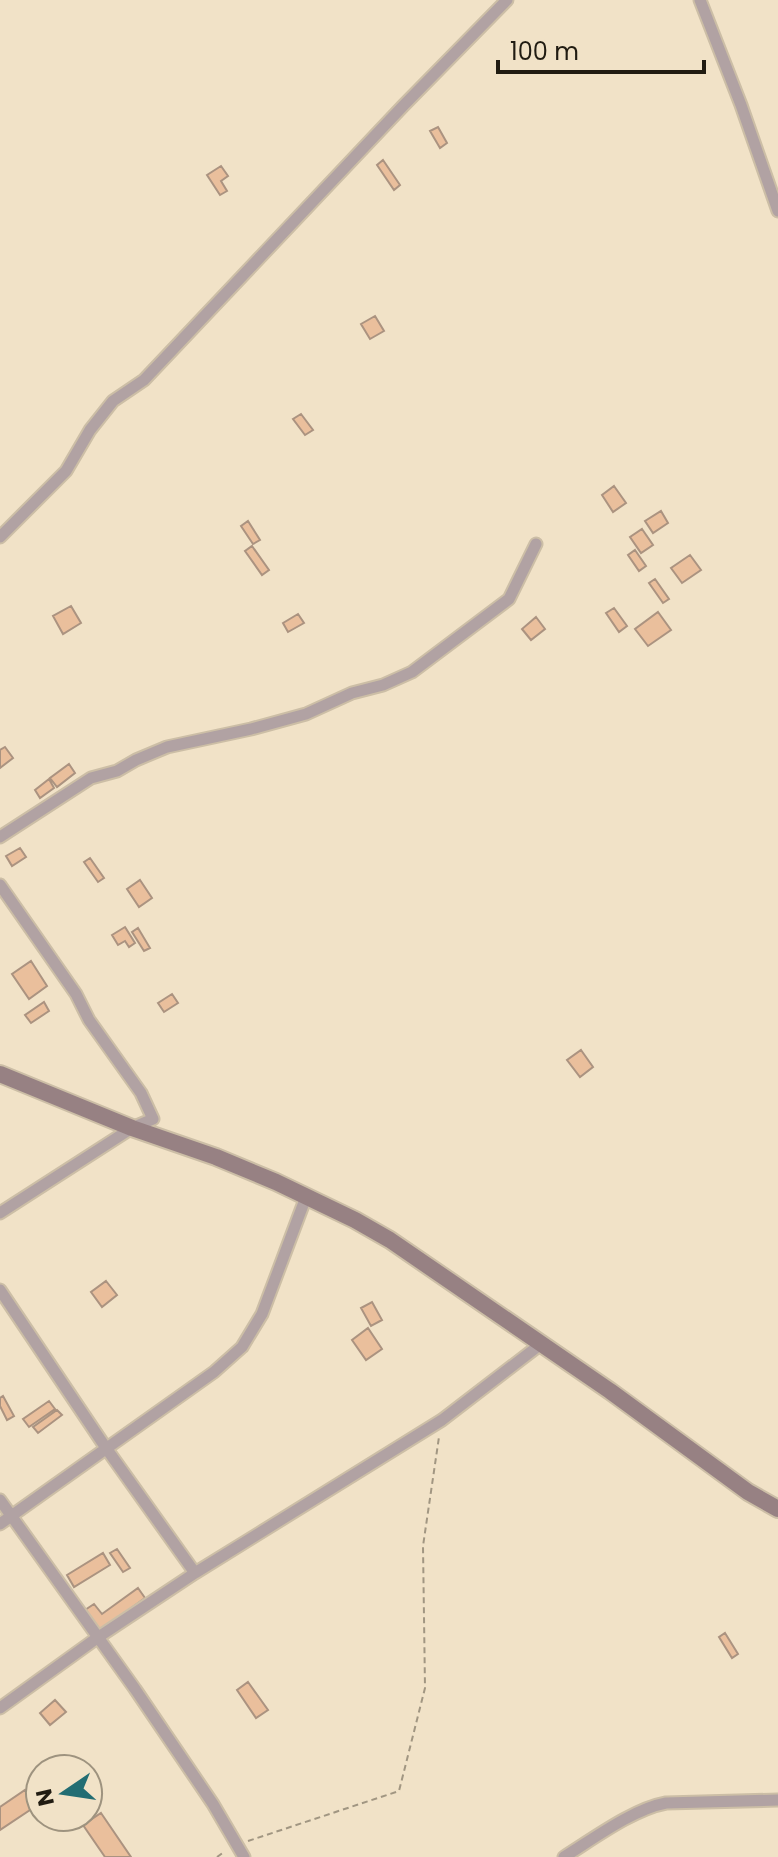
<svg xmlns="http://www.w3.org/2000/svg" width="778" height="1857" font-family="Poppins,sans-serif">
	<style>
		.building { fill: #eabf9c; stroke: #ab9380; stroke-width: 2 }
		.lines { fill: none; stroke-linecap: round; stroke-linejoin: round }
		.street-casing { stroke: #ccbea6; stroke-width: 15 }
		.secondary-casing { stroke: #ccbea6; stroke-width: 20 }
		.path { stroke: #a19682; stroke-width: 2; stroke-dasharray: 6 4; stroke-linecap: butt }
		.street { stroke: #b1a2a3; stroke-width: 11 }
		.secondary { stroke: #978183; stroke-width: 16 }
	</style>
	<rect width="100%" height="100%" fill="#f1e2c7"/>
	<!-- building -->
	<path class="building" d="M 438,127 L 447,143 L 440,148 L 430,131 Z
		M 383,160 L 400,185 L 394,190 L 377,165 Z
		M 221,166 L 228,176 L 221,181 L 227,191 L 220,195 L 207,175 Z
		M 375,316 L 384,331 L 370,339 L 361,324 Z
		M 301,414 L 313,430 L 305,435 L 293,419 Z
		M 614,486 L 626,503 L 613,512 L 602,495 Z
		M 661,511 L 668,523 L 653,533 L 645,521 Z
		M 248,521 L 260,540 L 253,544 L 241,526 Z
		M 642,529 L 653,545 L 641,553 L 630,537 Z
		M 252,546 L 269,570 L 262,575 L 245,551 Z
		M 635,550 L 646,566 L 639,571 L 628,555 Z
		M 690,555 L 701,570 L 682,583 L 671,568 Z
		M 655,579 L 669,599 L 663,603 L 649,583 Z
		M 71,606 L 81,623 L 63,634 L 53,616 Z
		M 614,608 L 627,626 L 619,632 L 606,613 Z
		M 658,612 L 671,630 L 648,646 L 635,629 Z
		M 298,614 L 304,623 L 288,632 L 283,623 Z
		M 536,617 L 545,629 L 531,640 L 522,629 Z
		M 5,747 L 13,758 L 0,768 L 0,750 Z
		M 69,764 L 75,773 L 57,787 L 50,778 Z
		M 49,779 L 54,788 L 40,798 L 35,790 Z
		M 20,848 L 26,857 L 12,866 L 6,856 Z
		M 90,858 L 104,878 L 98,882 L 84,862 Z
		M 140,880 L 152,898 L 139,907 L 127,889 Z
		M 125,927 L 135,943 L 129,947 L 125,941 L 118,945 L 112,935 Z
		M 138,928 L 150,948 L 144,951 L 132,932 Z
		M 31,961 L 47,986 L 29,999 L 12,974 Z
		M 172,994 L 178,1003 L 164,1012 L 158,1003 Z
		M 44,1002 L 49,1011 L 31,1023 L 25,1015 Z
		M 581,1050 L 593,1067 L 580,1077 L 567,1060 Z
		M 106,1281 L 117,1295 L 102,1307 L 91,1292 Z
		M 372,1302 L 382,1320 L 371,1326 L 361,1308 Z
		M 368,1328 L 382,1349 L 366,1360 L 352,1340 Z
		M 3,1396 L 14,1416 L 7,1420 L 0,1406 L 0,1398 Z
		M 49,1401 L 55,1409 L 29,1427 L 23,1419 Z
		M 57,1410 L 62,1415 L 38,1433 L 33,1427 Z
		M 117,1549 L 130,1568 L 123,1572 L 110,1553 Z
		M 103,1553 L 110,1565 L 74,1587 L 67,1575 Z
		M 138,1588 L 145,1598 L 100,1631 L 85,1610 L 94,1604 L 102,1614 Z
		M 725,1633 L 738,1654 L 732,1658 L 719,1637 Z
		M 248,1682 L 268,1710 L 256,1718 L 237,1690 Z
		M 55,1700 L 66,1712 L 50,1725 L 40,1713 Z
		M 25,1790 L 36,1806 L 0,1830 L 0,1807 Z
		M 101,1813 L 131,1857 L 105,1857 L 83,1825 Z"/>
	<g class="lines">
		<defs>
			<path id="street" d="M 700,0 L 741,105 L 778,211
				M 0,537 L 66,471 L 90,430 L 113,401 L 144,380 L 403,106 L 507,0
				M 0,837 L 91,778 L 117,771 L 136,760 L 167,747 L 251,729 L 306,714 L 352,693 L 383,685 L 412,672 L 509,599 L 536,544
				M 0,885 L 76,994 L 89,1020 L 141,1093 L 153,1119 L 132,1128 L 0,1213
				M 0,1290 L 106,1448 L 195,1573
				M 0,1500 L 135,1689 L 213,1804 L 244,1857
				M 0,1524 L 214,1372 L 242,1347 L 262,1314 L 306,1197
				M 0,1708 L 97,1638 L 195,1573 L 442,1420 L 541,1344
				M 564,1857 C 593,1839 633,1809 666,1803 L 778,1800"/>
			<path id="secondary" d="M 0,1074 L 132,1128 L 216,1157 L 276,1182 L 355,1220 L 390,1240 L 610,1391 L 748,1492 L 778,1509"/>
		</defs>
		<!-- street casing -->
		<use href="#street" class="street-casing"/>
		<!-- secondary casing -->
		<use href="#secondary" class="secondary-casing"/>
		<!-- path -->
		<path class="path" d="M 248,1841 L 399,1791 L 425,1688 L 423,1546 L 439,1437
			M 217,1857 L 224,1852"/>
		<!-- street -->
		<use href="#street" class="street"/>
		<!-- secondary -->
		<use href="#secondary" class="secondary"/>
	</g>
	<!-- north arrow -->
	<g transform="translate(64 1793) rotate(257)"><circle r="38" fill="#f1e2c7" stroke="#9e937f" stroke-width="2"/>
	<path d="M0-6L14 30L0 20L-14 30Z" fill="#226d73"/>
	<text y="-12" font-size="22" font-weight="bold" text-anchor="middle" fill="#211c12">N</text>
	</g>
	<!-- scale -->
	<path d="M498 60v12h206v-12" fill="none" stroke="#211c12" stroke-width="4"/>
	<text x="510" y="60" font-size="24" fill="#211c12" stroke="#f1e2c7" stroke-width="6" paint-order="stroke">100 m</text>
</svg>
